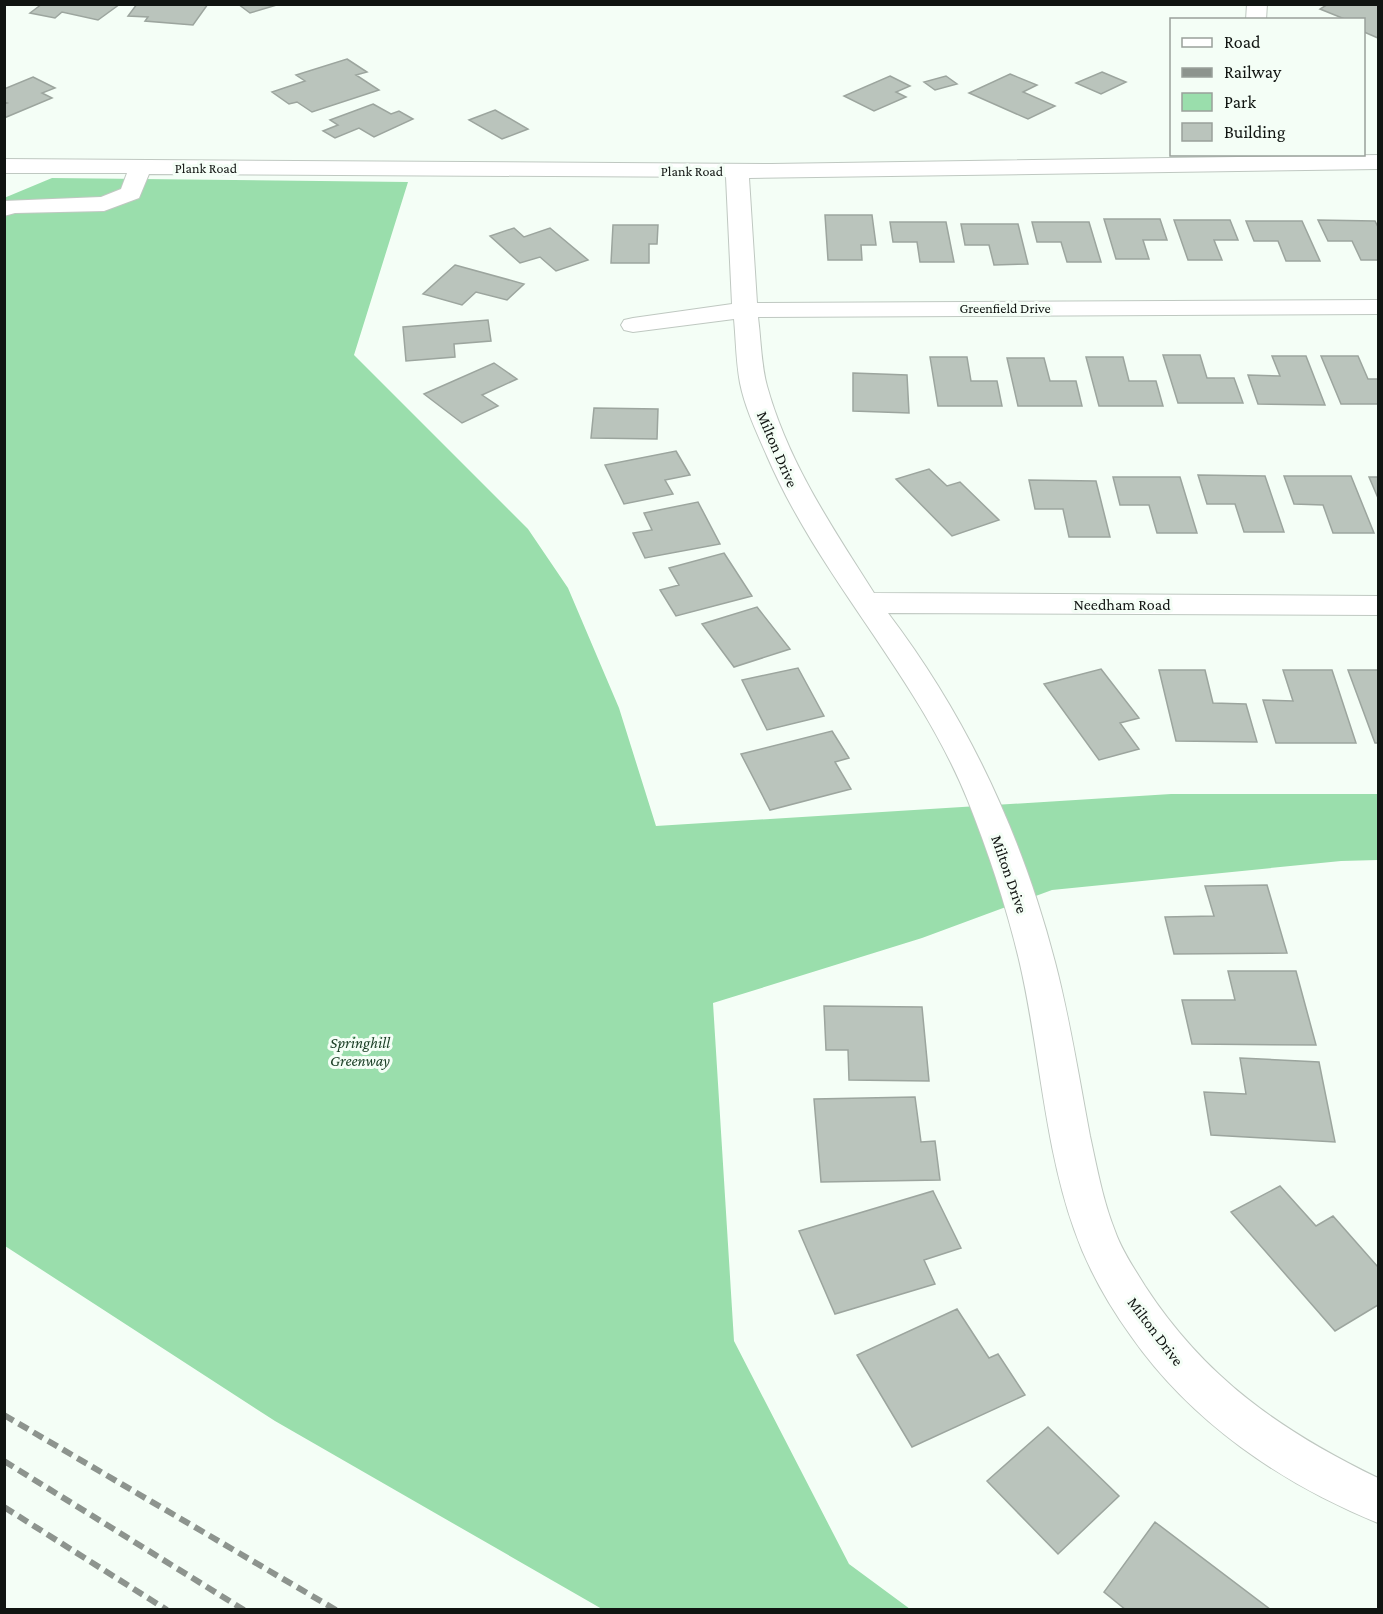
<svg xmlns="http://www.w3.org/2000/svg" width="1383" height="1614" font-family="'Crimson Pro',serif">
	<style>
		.green { fill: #9adeac }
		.building { fill: #bac4bc; stroke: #9ca59e; stroke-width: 1.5 }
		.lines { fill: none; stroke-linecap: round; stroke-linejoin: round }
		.minor-casing { stroke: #bfc8c1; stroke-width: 2 }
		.minor { fill: #fff; fill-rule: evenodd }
		.rail { stroke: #8d948e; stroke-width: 6; stroke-dasharray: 11 6; stroke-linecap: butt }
		.labels { text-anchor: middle; stroke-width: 6; stroke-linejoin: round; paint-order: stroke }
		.far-street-label { font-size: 14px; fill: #101411; stroke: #f4fef6 }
		.street-label { font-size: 16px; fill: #101411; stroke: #f4fef6 }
		.park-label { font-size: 16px; font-style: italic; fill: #193d24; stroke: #f4fef6 }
	</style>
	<rect width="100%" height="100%" fill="#f4fef6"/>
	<!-- green -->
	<path class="green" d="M 52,178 L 408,182 L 354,355 L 528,529 L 568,588 L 619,708 L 656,826 L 1171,794 L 1378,794 L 1378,860 L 1341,861 L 1052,890 L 922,938 L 713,1003 L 734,1341 L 849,1564 L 910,1609 L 602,1609 L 275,1421 L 5,1246 L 4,198 Z"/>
	<!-- building -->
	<path class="building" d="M 42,4 L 120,4 L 98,20 L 62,12 L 55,18 L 30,13 Z
		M 137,4 L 208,4 L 193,25 L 145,21 L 148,17 L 128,16 Z
		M 238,4 L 280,4 L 250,13 Z
		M 1328,4 L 1378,4 L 1378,38 L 1364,32 L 1364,20 L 1347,20 L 1320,9 Z
		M 347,59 L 367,72 L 356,75 L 379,90 L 312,112 L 297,102 L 289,104 L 272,92 L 305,81 L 296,75 Z
		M 1102,72 L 1126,82 L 1101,94 L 1076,83 Z
		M 1010,74 L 1037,85 L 1023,92 L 1055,106 L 1028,119 L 969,93 Z
		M 890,76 L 910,86 L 896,92 L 906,97 L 874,111 L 844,96 Z
		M 946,76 L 957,84 L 935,90 L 924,82 Z
		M 33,77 L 55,88 L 42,93 L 52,98 L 4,118 L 4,104 L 7,103 L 4,102 L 4,89 Z
		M 373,104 L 391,114 L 399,111 L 413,119 L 374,137 L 359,128 L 335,138 L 323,131 L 338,125 L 330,120 Z
		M 495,110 L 528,129 L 502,139 L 469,120 Z
		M 825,215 L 872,215 L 876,245 L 861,245 L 862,260 L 828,260 Z
		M 1104,219 L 1160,219 L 1167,240 L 1143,240 L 1149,259 L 1116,259 Z
		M 1174,220 L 1230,220 L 1238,240 L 1214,240 L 1222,260 L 1188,260 Z
		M 1318,220 L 1375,221 L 1378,227 L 1378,260 L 1361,260 L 1352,241 L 1328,241 Z
		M 1246,221 L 1302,221 L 1320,261 L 1286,261 L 1278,241 L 1254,241 Z
		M 890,222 L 946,222 L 954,262 L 920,262 L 917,242 L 893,242 Z
		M 1032,222 L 1089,222 L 1101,262 L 1067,262 L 1061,242 L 1037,242 Z
		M 961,224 L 1018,224 L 1028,264 L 994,265 L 989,245 L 965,245 Z
		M 613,225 L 658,225 L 657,244 L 649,244 L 649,263 L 611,263 Z
		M 514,228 L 524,237 L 550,228 L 588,260 L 556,271 L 540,257 L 520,263 L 490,236 Z
		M 455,265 L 524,284 L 507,300 L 476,292 L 462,305 L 423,294 Z
		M 488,320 L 491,341 L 454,344 L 455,357 L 406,361 L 403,327 Z
		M 1163,355 L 1200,355 L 1207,378 L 1234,378 L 1243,403 L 1178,403 Z
		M 1272,356 L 1306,356 L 1325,405 L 1258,404 L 1248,375 L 1280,376 Z
		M 1321,356 L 1358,356 L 1368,379 L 1378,379 L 1378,404 L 1341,404 Z
		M 930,357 L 967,357 L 971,381 L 997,381 L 1002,406 L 938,406 Z
		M 1086,357 L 1123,357 L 1129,381 L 1156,381 L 1163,406 L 1099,406 Z
		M 1007,358 L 1044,358 L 1050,381 L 1076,381 L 1082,406 L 1018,406 Z
		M 494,363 L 517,379 L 482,395 L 498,406 L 462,423 L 424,394 Z
		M 853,373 L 907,375 L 909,413 L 853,411 Z
		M 594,408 L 658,409 L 657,439 L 591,438 Z
		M 676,451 L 690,475 L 665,480 L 673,494 L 624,504 L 605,465 Z
		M 929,469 L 947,486 L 960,482 L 999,520 L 952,536 L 896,479 Z
		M 1198,475 L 1265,476 L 1284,532 L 1244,532 L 1235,504 L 1207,504 Z
		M 1284,476 L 1351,476 L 1374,533 L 1333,533 L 1323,505 L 1294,504 Z
		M 1113,477 L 1180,477 L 1197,533 L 1157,533 L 1149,505 L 1120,505 Z
		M 1369,477 L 1378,477 L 1378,498 Z
		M 1029,480 L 1096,481 L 1110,537 L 1069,537 L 1063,509 L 1035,509 Z
		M 698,502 L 720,544 L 645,558 L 633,533 L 652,530 L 644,513 Z
		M 724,553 L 752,596 L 676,616 L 660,590 L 679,585 L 669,568 Z
		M 757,607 L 790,649 L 734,667 L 702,624 Z
		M 798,668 L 824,716 L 767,730 L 742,680 Z
		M 1101,669 L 1139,718 L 1120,723 L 1139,749 L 1099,760 L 1044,684 Z
		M 1159,670 L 1205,670 L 1213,703 L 1246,704 L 1257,742 L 1176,741 Z
		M 1283,670 L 1332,670 L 1356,743 L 1276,743 L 1263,700 L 1293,701 Z
		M 1348,670 L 1378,670 L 1378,743 L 1375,743 Z
		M 832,731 L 849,758 L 835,762 L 851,789 L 770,810 L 741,754 Z
		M 1267,885 L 1287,953 L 1174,954 L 1165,917 L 1214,916 L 1205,886 Z
		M 1228,971 L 1296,971 L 1316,1045 L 1192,1044 L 1182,1000 L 1235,1000 Z
		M 824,1006 L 922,1007 L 929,1081 L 849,1080 L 848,1050 L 826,1050 Z
		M 1240,1058 L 1319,1062 L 1335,1142 L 1211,1135 L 1204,1092 L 1246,1094 Z
		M 915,1097 L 921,1142 L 935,1141 L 940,1180 L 821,1182 L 814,1099 Z
		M 1280,1186 L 1316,1226 L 1333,1216 L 1378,1267 L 1378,1305 L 1335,1331 L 1231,1212 Z
		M 933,1191 L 961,1248 L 924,1260 L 935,1284 L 835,1314 L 799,1231 Z
		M 957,1309 L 989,1358 L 998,1354 L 1025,1395 L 912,1447 L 857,1355 Z
		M 1048,1427 L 1119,1496 L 1058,1554 L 987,1481 Z
		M 1155,1522 L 1271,1610 L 1126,1610 L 1104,1592 Z"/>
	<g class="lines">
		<defs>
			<path id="minor" d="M 1247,4 L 1267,4 L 1266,20 L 1246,20 Z
				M 1378,155 L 1378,169 L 749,178 L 757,303 L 1378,300 L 1378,314 L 758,317 C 761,340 761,364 767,386 C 788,462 832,527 874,593 L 1378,596 L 1378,615 L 888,613 C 967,717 1022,835 1055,962 C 1070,1019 1079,1078 1090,1136 C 1097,1168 1103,1201 1115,1231 C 1122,1251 1134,1268 1145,1286 C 1205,1378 1281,1431 1378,1478 L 1378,1523 C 1282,1484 1191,1422 1131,1336 C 1108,1304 1087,1267 1074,1229 C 1044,1144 1040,1051 1020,964 C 1007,908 989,854 968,801 C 918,676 820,579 767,456 C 757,433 745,408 740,383 C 736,362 736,340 734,319 L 633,332 L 624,330 L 621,325 L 624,320 L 633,318 L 732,304 L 726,177 L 149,174 L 139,198 L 104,211 L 15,213 L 4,216 L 4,201 L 101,197 L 121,189 L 127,173 L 4,173 L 4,159 L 771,164 Z"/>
		</defs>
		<!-- minor casing -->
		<use href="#minor" class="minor-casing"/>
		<!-- minor -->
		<use href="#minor" class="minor"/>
		<!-- rail -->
		<path class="rail" d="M 4,1415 L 336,1610
			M 4,1461 L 244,1610
			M 4,1507 L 167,1610"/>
	</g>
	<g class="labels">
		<!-- far-street labels -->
		<g class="far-street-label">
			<text x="206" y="173">Plank Road</text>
			<text x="692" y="176">Plank Road</text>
			<text x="1005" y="313">Greenfield Drive</text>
		</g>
		<!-- street labels -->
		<g class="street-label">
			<text transform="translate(778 449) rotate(67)" y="6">Milton Drive</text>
			<text x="1122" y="610">Needham Road</text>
			<text transform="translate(1010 874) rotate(71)" y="6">Milton Drive</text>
			<text transform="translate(1156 1331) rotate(53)" y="6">Milton Drive</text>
		</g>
		<!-- park labels -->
		<g class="park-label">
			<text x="360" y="1048">Springhill<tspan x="360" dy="18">Greenway</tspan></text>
		</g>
	</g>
	<!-- border -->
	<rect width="1383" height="1614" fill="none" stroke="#101411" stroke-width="12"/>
	<!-- legend -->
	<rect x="1170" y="18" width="195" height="138" fill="#f4fef6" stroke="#99a09a" stroke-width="1.5"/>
	<rect x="1182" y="38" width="30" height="9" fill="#ffffff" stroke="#99a09a" stroke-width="1.5"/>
	<text x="1224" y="48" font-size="18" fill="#101411">Road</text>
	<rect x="1182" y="68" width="30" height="9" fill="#8d948e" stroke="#99a09a" stroke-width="1.5"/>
	<text x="1224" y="78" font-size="18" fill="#101411">Railway</text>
	<rect x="1182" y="93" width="30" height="18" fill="#9adeac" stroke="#99a09a" stroke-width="1.5"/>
	<text x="1224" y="108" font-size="18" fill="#101411">Park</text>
	<rect x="1182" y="123" width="30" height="18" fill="#bac4bc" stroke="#99a09a" stroke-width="1.5"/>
	<text x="1224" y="138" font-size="18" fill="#101411">Building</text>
</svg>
